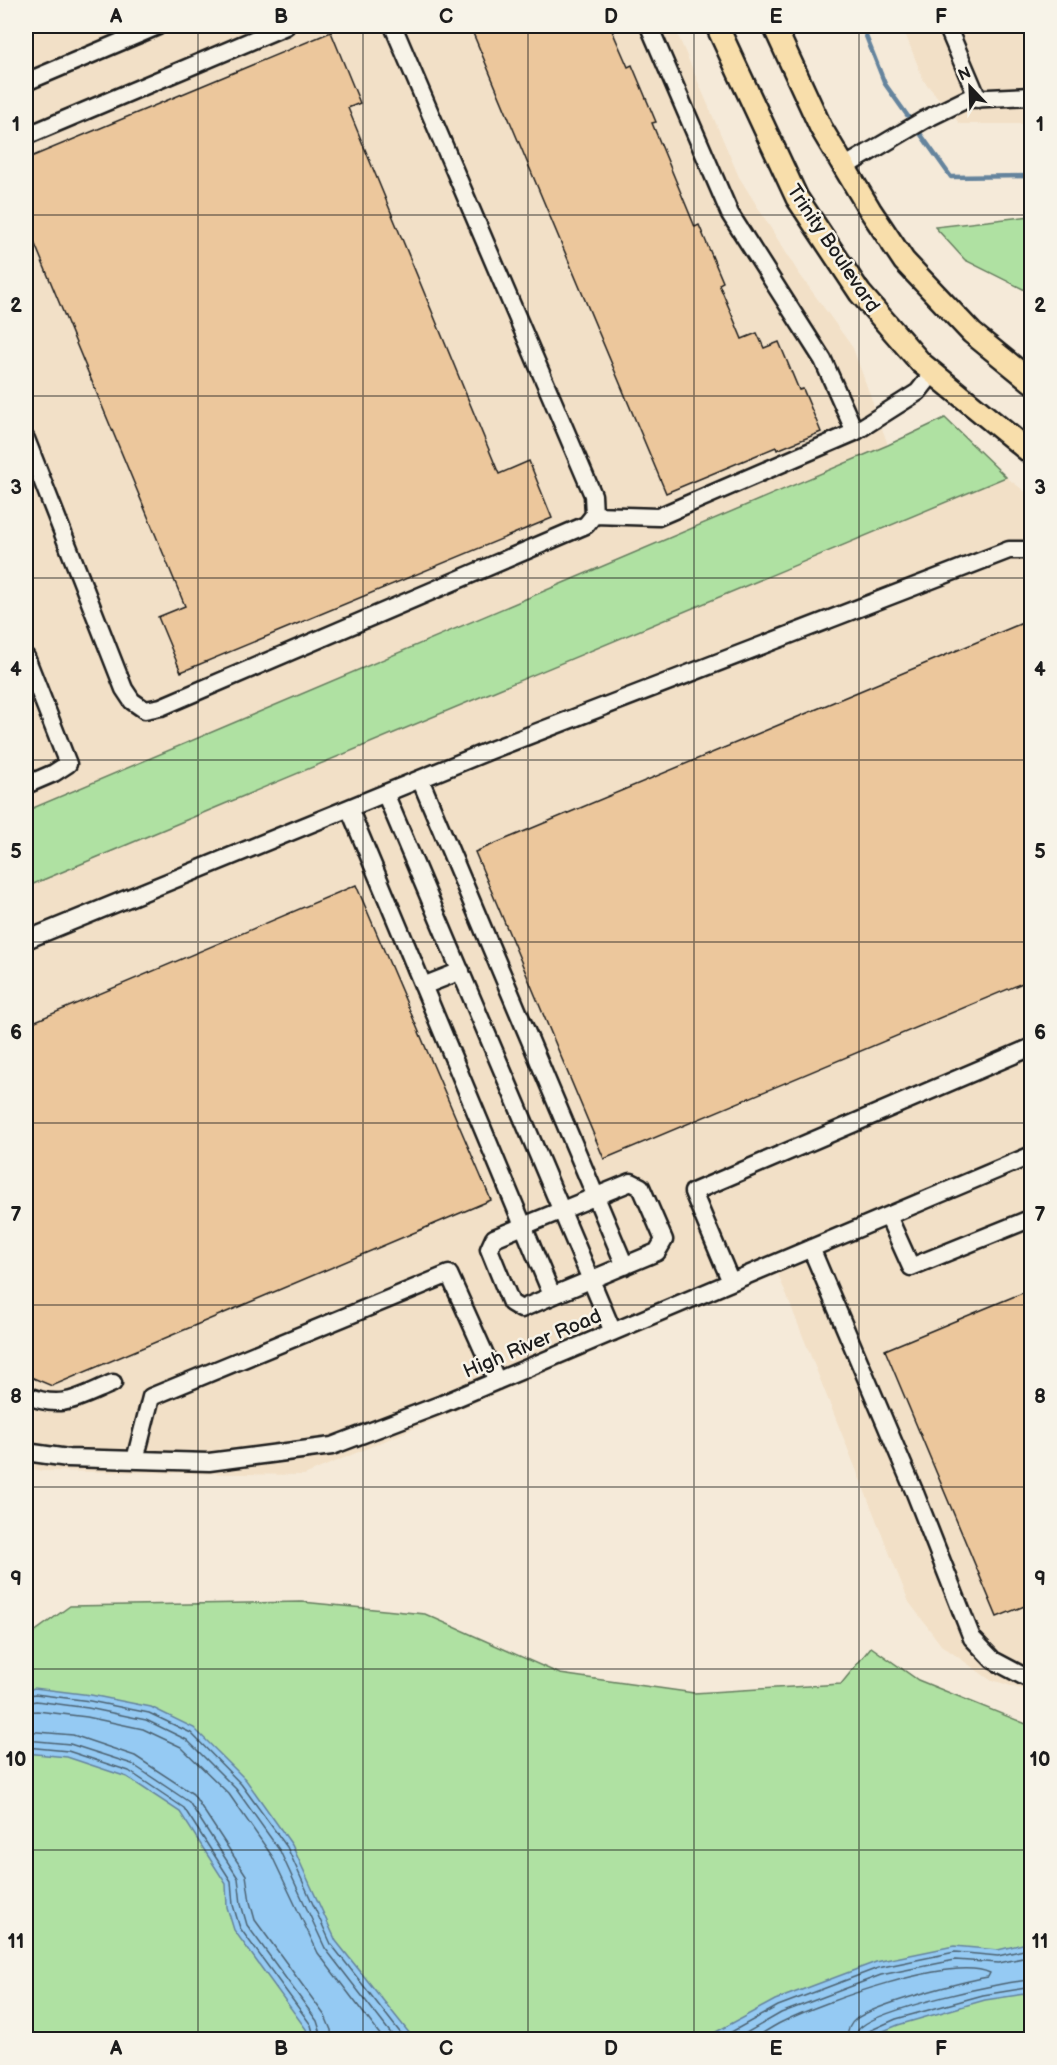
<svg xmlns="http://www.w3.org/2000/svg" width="1057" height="2065" font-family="'Balsamiq Sans',sans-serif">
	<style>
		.built { fill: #f2e0c7 }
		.green { fill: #afe1a2; stroke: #667e5f; stroke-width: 1.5 }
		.water { fill: #95caf3; stroke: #65849d; stroke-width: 1.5 }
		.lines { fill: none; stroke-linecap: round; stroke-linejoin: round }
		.shore { stroke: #4c6272; stroke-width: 1.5 }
		.stream { stroke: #65849d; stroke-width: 4.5 }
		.building { fill: #ecc79c; stroke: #1c1c1c; stroke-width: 1.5 }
		.minor-casing { stroke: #1c1c1c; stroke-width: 21 }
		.major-casing { stroke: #1c1c1c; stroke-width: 26 }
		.minor { stroke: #f7f3e8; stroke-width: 16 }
		.major { stroke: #f8deab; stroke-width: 21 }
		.grid { fill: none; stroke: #1c1c1c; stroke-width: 1.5; stroke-opacity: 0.55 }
		.labels { text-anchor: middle; stroke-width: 5; stroke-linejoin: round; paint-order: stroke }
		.street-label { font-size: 20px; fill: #1c1c1c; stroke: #f7f3e8 }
		.neatline { fill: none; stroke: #1c1c1c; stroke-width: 2 }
		.grid-label { font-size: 20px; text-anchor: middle; font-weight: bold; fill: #1c1c1c }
	</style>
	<rect width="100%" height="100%" fill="#f5ead9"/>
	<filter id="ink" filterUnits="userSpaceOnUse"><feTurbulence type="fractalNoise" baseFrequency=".0167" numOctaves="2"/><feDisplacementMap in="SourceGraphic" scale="12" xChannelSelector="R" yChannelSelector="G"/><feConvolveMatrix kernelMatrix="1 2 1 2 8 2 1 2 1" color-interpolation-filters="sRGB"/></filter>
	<g filter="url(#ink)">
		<!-- built -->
		<path class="built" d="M 26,26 L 674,26 L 739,177 L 798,272 L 853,348 L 888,445 L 26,811 Z
			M 902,26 L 1031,26 L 1031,124 L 960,124 L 924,81 Z
			M 1006,477 L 1031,496 L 1031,1692 L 989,1679 L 941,1645 L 909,1602 L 778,1274 L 304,1475 L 42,1471 L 26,1467 L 26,887 Z"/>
		<!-- green -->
		<path class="green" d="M 1031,216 L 1031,293 L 965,260 L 935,227 Z
			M 945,418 L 1006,477 L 26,887 L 26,811 L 888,445 Z
			M 302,1602 L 425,1614 L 560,1674 L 694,1693 L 841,1684 L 871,1647 L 918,1680 L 1031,1726 L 1031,2039 L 26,2039 L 26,1638 L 70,1606 Z"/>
		<!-- water -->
		<path class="water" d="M 34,1688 L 91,1695 L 151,1707 L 194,1728 L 246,1780 L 292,1845 L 336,1941 L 414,2039 L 310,2039 L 306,2029 L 234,1930 L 227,1907 L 226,1884 L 180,1812 L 127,1777 L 67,1757 L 26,1753 L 26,1691 Z
			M 1031,1942 L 1031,1993 L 985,2000 L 898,2025 L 864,2039 L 703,2039 L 775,2000 L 876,1962 L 954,1946 L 998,1950 Z"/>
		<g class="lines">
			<!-- shore -->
			<path class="shore" d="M 26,1696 L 35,1694 L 90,1701 L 149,1713 L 191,1733 L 241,1784 L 287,1847 L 331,1944 L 406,2040
				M 26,1703 L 36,1701 L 88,1708 L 146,1720 L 187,1740 L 236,1789 L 280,1851 L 325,1948 L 396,2040
				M 26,1712 L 37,1711 L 87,1717 L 143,1729 L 181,1747 L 229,1794 L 272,1856 L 318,1953 L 384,2040
				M 26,1731 L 73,1735 L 135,1756 L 193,1794 L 246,1875 L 250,1902 L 255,1920 L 325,2016 L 331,2030 L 332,2040
				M 26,1740 L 70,1744 L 132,1764 L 189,1802 L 238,1878 L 241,1904 L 247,1925 L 317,2021 L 323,2040
				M 26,1747 L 68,1751 L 129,1771 L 184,1808 L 231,1881 L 233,1905 L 240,1928 L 311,2025 L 315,2040
				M 717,2040 L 778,2006 L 878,1968 L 955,1952 L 998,1956 L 1032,1948
				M 734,2040 L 781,2013 L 881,1975 L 955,1960 L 999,1963 L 1032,1956
				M 752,2040 C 763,2033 773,2026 784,2021 C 823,2002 952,1955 990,1973 L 988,1977 C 961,1982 876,2004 856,2019 C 849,2024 847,2031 847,2040
				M 856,2040 C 856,2034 857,2030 861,2027 C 881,2009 1002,1981 1032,1980
				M 864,2040 L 867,2032 L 896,2019 L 983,1995 L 1032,1987"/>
			<!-- stream -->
			<path class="stream" d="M 862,26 L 885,84 L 951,177 L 1032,176"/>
		</g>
		<!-- building -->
		<path class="building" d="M 470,26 L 610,26 L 628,67 L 632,65 L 656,122 L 652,123 L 695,227 L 699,225 L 723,282 L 719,284 L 742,339 L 757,333 L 764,348 L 779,342 L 799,390 L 803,389 L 821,432 L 777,450 L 776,447 L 666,493 Z
			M 331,32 L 360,103 L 348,108 L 499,474 L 529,461 L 552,518 L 181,672 L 158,617 L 185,606 L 32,237 L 26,240 L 26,159 Z
			M 1032,619 L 1032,979 L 604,1159 L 475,852 Z
			M 356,885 L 491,1200 L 52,1386 L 26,1375 L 26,1025 Z
			M 1032,1289 L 1032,1603 L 997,1617 L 885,1350 Z"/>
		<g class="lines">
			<defs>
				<path id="minor" d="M 947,26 L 978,99
					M 26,82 L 158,26
					M 26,136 L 286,26
					M 844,167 L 924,120 L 967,99 L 1032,96
					M 855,432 L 918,392 L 933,373
					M 26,439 L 124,689 L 132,701 L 145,710 L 161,707 L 586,525 L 594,515 L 593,495 L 393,26
					M 594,515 L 658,517 L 855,432 L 823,360 L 730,214 L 649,26
					M 26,657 L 68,764 L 54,773 L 26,785
					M 420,779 L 625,1266
					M 385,793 L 613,1332
					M 349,808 L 552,1295
					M 26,940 L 491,750 L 1009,550 L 1032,550
					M 423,986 L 461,971
					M 631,1182 L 641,1187 L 664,1240 L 657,1252 L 521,1309 L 511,1303 L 489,1249 L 494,1238 Z
					M 888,1216 L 911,1267 L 1032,1218
					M 811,1248 L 915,1493 L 972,1638 L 993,1660 L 1025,1677 L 1032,1677
					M 731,1282 L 693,1192 L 1032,1047
					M 26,1395 C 62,1411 79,1397 113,1383
					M 26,1452 L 68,1458 L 209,1462 L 332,1446 L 442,1404 L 1032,1155
					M 135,1460 L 151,1397 L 449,1274 L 497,1381"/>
				<path id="major" d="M 717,26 L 797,198 L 860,293 L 921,363 L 1032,454
					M 774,26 L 821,128 L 870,210 L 904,261 L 972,333 L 1032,382"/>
			</defs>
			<!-- minor casing -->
			<use href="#minor" class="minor-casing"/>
			<!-- major casing -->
			<use href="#major" class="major-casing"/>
			<!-- minor -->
			<use href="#minor" class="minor"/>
			<!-- major -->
			<use href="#major" class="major"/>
		</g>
	</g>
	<!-- grid -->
	<path class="grid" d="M 198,26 L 198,2040M 363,26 L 363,2040M 528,26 L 528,2040M 694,26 L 694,2040M 859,26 L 859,2040M 26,215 L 1032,215M 26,396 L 1032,396M 26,578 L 1032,578M 26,760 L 1032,760M 26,942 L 1032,942M 26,1123 L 1032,1123M 26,1305 L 1032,1305M 26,1487 L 1032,1487M 26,1669 L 1032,1669M 26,1850 L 1032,1850"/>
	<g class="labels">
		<!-- street labels -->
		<g class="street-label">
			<text transform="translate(834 248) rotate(56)" y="7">Trinity Boulevard</text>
			<text transform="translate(532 1343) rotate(-23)" y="7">High River Road</text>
		</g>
	</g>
	<!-- margin -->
	<rect width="1057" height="2065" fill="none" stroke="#f7f3e8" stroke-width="66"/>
	<!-- north arrow -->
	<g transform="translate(970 87) rotate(337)" stroke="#f7f3e8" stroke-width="4.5" paint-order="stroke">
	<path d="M0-4.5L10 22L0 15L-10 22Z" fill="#1c1c1c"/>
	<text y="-9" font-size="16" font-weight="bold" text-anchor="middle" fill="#1c1c1c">N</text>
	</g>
	<rect x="33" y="33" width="991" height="1999" class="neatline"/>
	<g class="grid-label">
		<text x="116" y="23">A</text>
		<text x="281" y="23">B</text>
		<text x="446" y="23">C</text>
		<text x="611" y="23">D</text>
		<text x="776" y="23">E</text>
		<text x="941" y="23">F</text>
		<text x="16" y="131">1</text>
		<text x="1040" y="131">1</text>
		<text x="16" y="312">2</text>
		<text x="1040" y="312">2</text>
		<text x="16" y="494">3</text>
		<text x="1040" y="494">3</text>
		<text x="16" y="676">4</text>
		<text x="1040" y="676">4</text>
		<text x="16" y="858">5</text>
		<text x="1040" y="858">5</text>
		<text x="16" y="1039">6</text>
		<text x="1040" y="1039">6</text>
		<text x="16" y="1221">7</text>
		<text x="1040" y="1221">7</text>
		<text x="16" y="1403">8</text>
		<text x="1040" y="1403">8</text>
		<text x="16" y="1585">9</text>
		<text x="1040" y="1585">9</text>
		<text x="16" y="1766">10</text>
		<text x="1040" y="1766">10</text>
		<text x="16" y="1948">11</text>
		<text x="1040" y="1948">11</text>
		<text x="116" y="2055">A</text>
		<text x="281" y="2055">B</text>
		<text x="446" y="2055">C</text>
		<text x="611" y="2055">D</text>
		<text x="776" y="2055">E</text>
		<text x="941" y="2055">F</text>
	</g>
</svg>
